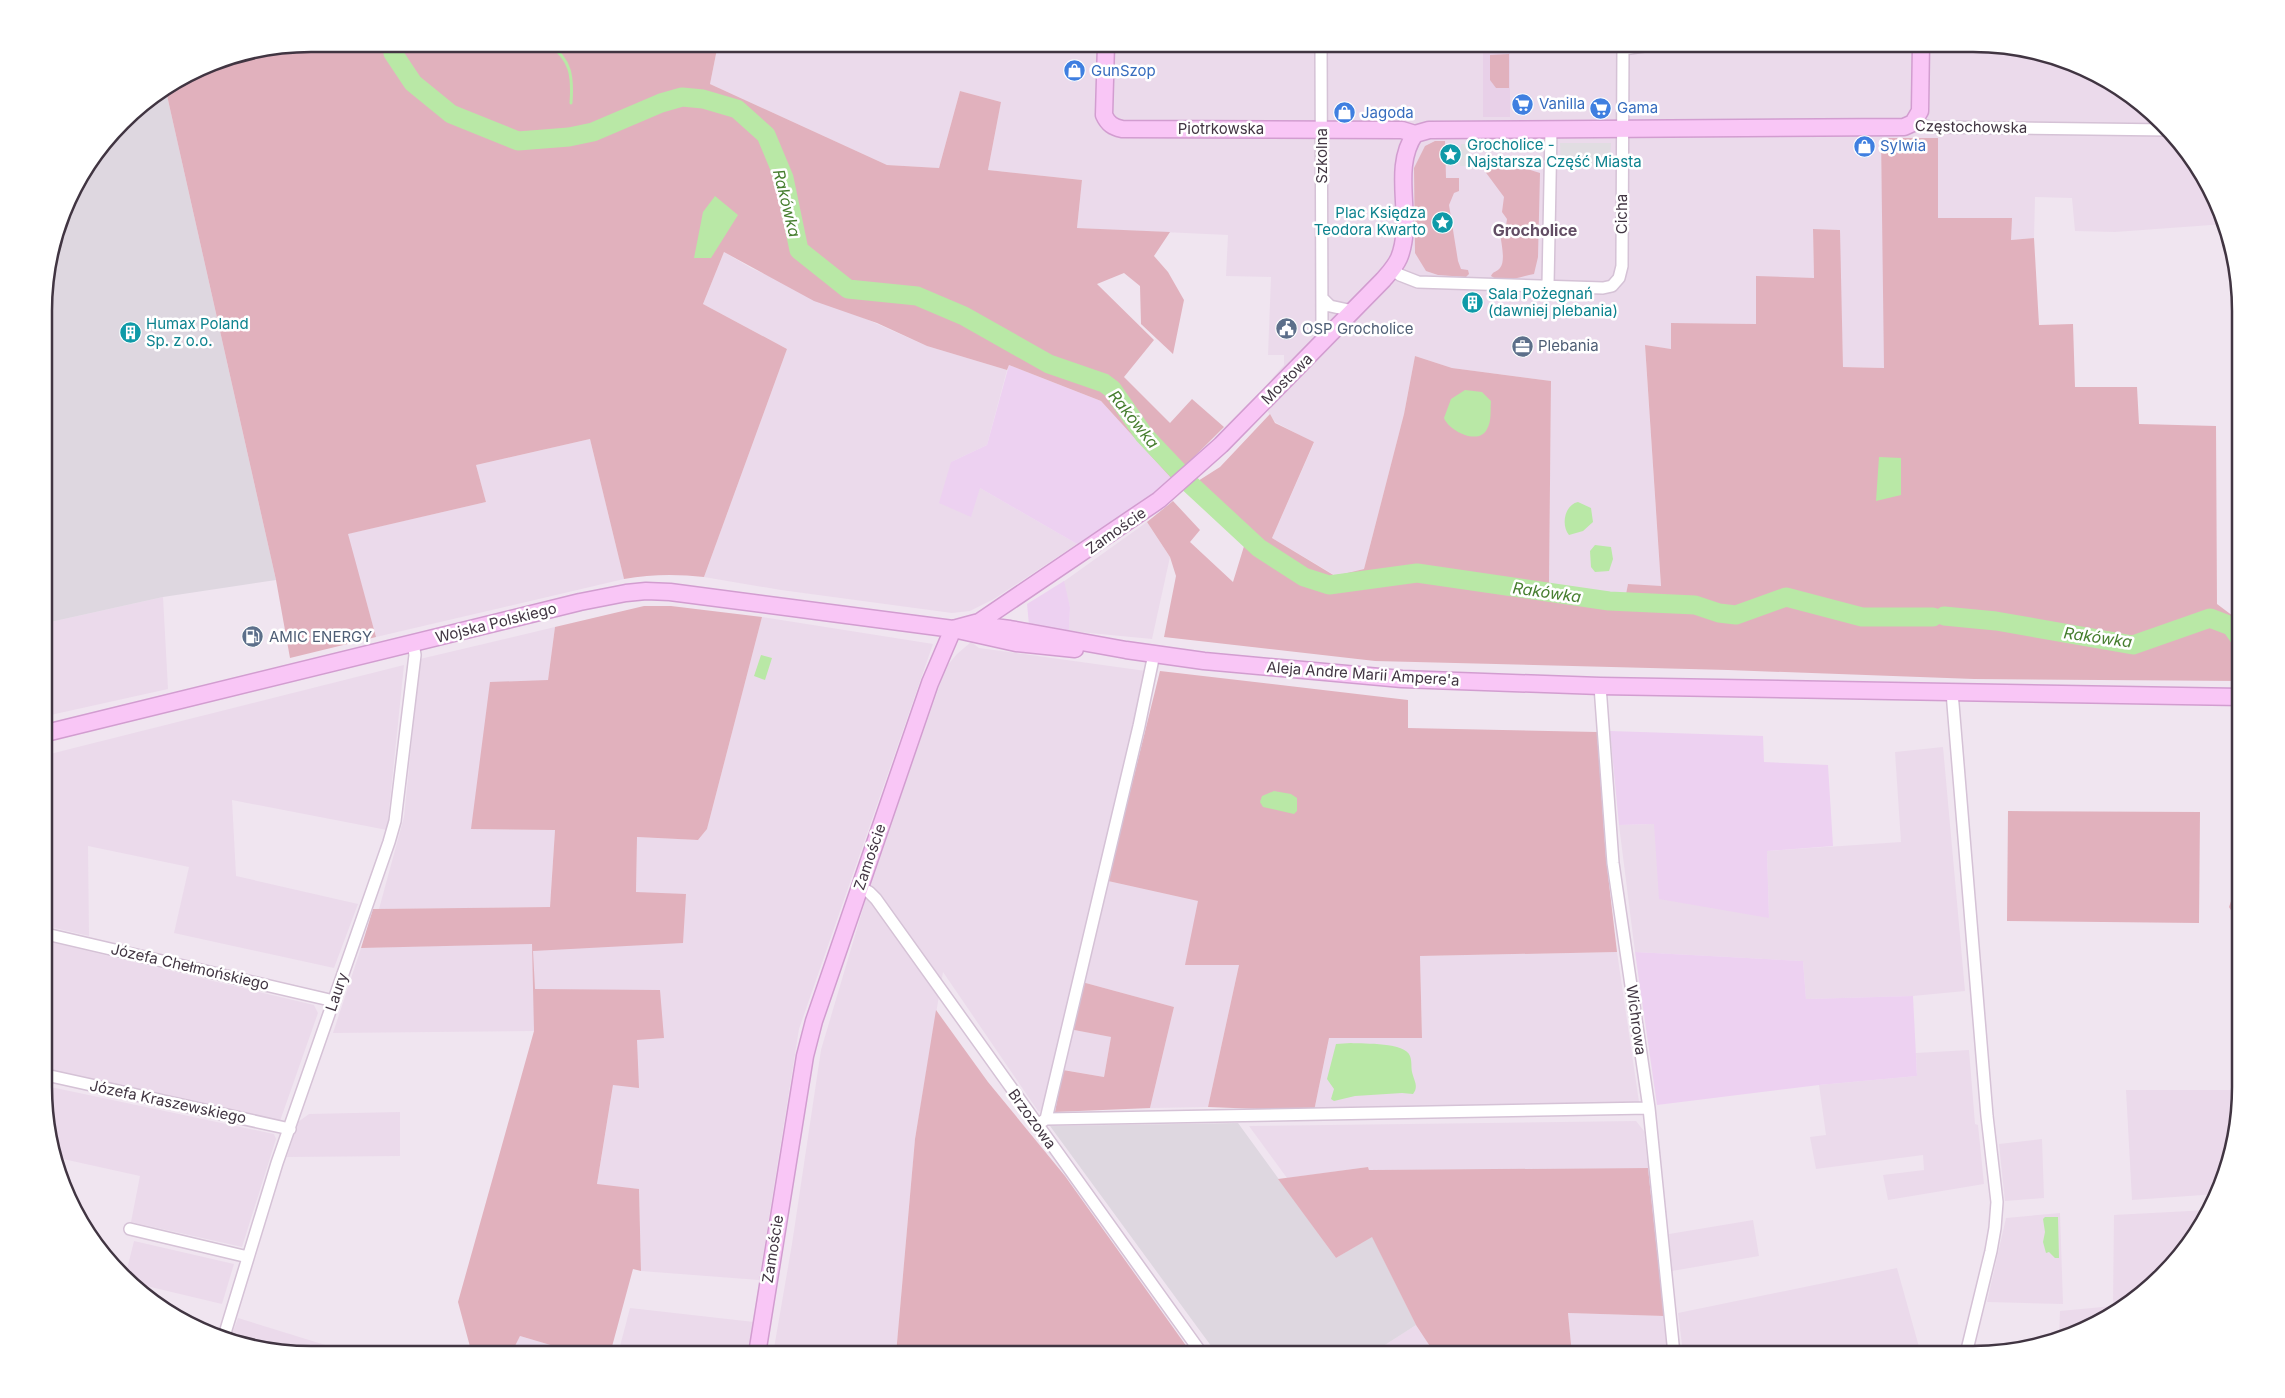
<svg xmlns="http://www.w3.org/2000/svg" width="2285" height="1398" font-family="Inter,sans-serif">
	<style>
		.residential { fill: #ebdaeb }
		.commercial { fill: #edd1f1 }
		.industrial { fill: #ded7e0 }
		.education { fill: #e8d0e8 }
		.green { fill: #e1b1bd }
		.parking { fill: #e1dde2 }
		.water { fill: #b9e8a6 }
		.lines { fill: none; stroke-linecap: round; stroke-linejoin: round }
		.stream { stroke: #b9e8a6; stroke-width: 3 }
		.river { stroke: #b9e8a6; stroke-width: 19 }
		.street-casing { stroke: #d5c2d6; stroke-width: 14 }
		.secondary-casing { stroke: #d29dd0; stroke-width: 19 }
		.street { stroke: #fff; stroke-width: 11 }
		.secondary { stroke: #f9c6f6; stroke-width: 16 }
		.labels { text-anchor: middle; stroke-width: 5; stroke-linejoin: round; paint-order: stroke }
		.shop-label { font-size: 15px; fill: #366cbe; stroke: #fff; text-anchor: start }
		.street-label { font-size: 15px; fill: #413542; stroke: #fff }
		.culture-label { font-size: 15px; fill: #0d838f; stroke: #fff; text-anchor: start }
		.service-label { font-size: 15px; fill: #4e5e75; stroke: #fff; text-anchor: start }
		.water-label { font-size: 16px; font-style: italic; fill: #467e2f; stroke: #fff }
		.neighbourhood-label { font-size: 16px; font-weight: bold; fill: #624d64; stroke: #fff }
		.rim { fill: none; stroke: #413542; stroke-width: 2.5 }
	</style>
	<rect width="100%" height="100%" fill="#f0e5f0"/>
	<!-- residential -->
	<path class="residential" d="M 718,44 L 1974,44 L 2043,53 L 2122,89 L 2175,135 L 2206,178 L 2225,224 L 2115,232 L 2075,231 L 2072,198 L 2035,197 L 2034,238 L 2011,240 L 2011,218 L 1938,218 L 1881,138 L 1885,368 L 1843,367 L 1839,230 L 1813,229 L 1814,278 L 1756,324 L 1671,323 L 1671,349 L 1645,346 L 1661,587 L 1628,584 L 1626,594 L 1549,585 L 1551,381 L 1452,368 L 1415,356 L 1404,414 L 1364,569 L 1336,576 L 1272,538 L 1314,443 L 1275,422 L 1257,396 L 1284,365 L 1284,355 L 1268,355 L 1271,277 L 1226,276 L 1228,235 L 1077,228 L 1082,180 L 988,170 L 1001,102 L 960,91 L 939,168 L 887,165 L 710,84 Z
		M 724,252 L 751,268 L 927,346 L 1007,370 L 987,445 L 951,462 L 980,488 L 1077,544 L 994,599 L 970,611 L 952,613 L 781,590 L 704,577 L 787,349 L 703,304 Z
		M 590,439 L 624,579 L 376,637 L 347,534 L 486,502 L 476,465 Z
		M 1147,522 L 1170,557 L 1152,639 L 1069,631 L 1070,607 L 1063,582 Z
		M 163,597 L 168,689 L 46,716 L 46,623 Z
		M 762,617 L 933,644 L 799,1029 L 759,1280 L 641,1271 L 639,1189 L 597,1185 L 613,1085 L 534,1031 L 333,1033 L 361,948 L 532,943 L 636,892 L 637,837 L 698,840 L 707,829 Z
		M 555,627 L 548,680 L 471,829 L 555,830 L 550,907 L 379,909 L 404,817 L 420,659 Z
		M 971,642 L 979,648 L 1146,671 L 1043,1112 L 1038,1111 L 943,972 L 915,1139 L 896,1354 L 773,1354 L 792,1244 L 821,1050 L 872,878 L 946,667 L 957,654 Z
		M 404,665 L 387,830 L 232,800 L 236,876 L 358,904 L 334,968 L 174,933 L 189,867 L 88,846 L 89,936 L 46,926 L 46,755 Z
		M 1943,747 L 1965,991 L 1913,996 L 1806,999 L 1803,961 L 1635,952 L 1619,825 L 1654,824 L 1769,918 L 1767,851 L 1901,842 L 1895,752 Z
		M 1108,881 L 1198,901 L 1239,965 L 1208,1107 L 1150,1108 L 1174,1007 L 1082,982 Z
		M 46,941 L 314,1005 L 318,1013 L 280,1121 L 46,1069 Z
		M 1617,952 L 1639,1102 L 1635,1106 L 1314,1111 L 1329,1038 L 1422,1038 L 1420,956 Z
		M 1069,1029 L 1111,1037 L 1104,1077 L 1064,1070 Z
		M 1969,1050 L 1975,1124 L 1978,1125 L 1984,1184 L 1888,1200 L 1883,1175 L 1924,1170 L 1923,1155 L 1816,1169 L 1810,1137 L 1826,1135 L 1819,1085 L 1917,1076 L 1916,1053 Z
		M 46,1086 L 274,1134 L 276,1139 L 242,1247 L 131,1222 L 140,1176 L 54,1157 L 46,1122 Z
		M 2126,1090 L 2241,1090 L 2241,1104 L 2227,1173 L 2217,1194 L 2132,1200 Z
		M 400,1112 L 400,1156 L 287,1157 L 298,1122 L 309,1114 Z
		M 1636,1121 L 1644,1131 L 1648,1168 L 1369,1170 L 1368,1167 L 1287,1178 L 1249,1126 Z
		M 2042,1139 L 2044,1198 L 2005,1201 L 1999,1144 Z
		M 2209,1210 L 2196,1235 L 2150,1288 L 2107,1319 L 2059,1338 L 2060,1311 L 2113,1306 L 2114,1215 Z
		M 2060,1213 L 2063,1304 L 1987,1302 L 2006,1218 Z
		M 1753,1220 L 1759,1256 L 1672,1271 L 1669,1234 Z
		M 134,1241 L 234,1264 L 222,1304 L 138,1284 L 126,1273 Z
		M 1897,1268 L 1921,1354 L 1572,1354 L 1568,1313 L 1664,1316 L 1669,1353 L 1683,1353 L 1678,1313 Z
		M 630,1308 L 754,1322 L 748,1354 L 618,1354 Z
		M 238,1318 L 335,1348 L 333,1354 L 311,1354 L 242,1345 L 230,1340 Z
		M 1416,1325 L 1435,1354 L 1371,1354 Z
		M 520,1336 L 581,1354 L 511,1354 Z"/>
	<!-- commercial -->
	<path class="commercial" d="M 1009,365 L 1101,401 L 1172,479 L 1138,506 L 1077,544 L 980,488 L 971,517 L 939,503 L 951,462 L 987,445 Z
		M 1064,581 L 1070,607 L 1069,631 L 1029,625 L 1027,604 Z
		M 1610,731 L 1763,736 L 1764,762 L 1828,765 L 1833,846 L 1767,851 L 1769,918 L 1659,899 L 1654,824 L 1619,825 Z
		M 1635,952 L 1803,961 L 1806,999 L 1913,996 L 1917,1076 L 1819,1085 L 1657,1105 Z"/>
	<!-- industrial -->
	<path class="industrial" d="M 166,91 L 276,580 L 163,597 L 46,623 L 46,276 L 71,193 L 135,110 Z
		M 1238,1123 L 1336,1258 L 1372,1236 L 1416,1325 L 1371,1354 L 1217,1354 L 1050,1126 Z"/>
	<!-- education -->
	<path class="education" d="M 1483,44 L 1510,44 L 1510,117 L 1483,117 Z"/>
	<!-- green -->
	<path class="green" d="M 311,44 L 718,44 L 710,84 L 887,165 L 939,168 L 960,91 L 1001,102 L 988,170 L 1082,180 L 1077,228 L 1170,232 L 1154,256 L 1168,272 L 1184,300 L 1173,354 L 1141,324 L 1140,286 L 1124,273 L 1097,284 L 1154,340 L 1124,377 L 1170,423 L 1192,399 L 1224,427 L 1172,479 L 1101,401 L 1009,365 L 1007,370 L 927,346 L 877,323 L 814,301 L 724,252 L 703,304 L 787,349 L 704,577 C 678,574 651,574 624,579 L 590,439 L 476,465 L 486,502 L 348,534 L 376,637 L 290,658 L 276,580 L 166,91 L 209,64 Z
		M 1509,54 L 1509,88 L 1496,88 L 1490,80 L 1490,55 Z
		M 1881,138 L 1938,138 L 1938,218 L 2012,218 L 2011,240 L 2034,238 L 2039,325 L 2073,324 L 2075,387 L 2137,387 L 2139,424 L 2216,426 L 2217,604 L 2241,622 L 2241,681 L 1974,679 L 1728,670 L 1375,661 L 1164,637 L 1176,576 L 1170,557 L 1147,522 L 1173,501 L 1200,530 L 1190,542 L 1233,582 L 1249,530 L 1198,481 L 1220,467 L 1270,414 L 1275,423 L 1314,442 L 1272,538 L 1335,576 L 1364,569 L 1404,414 L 1415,356 L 1452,368 L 1551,381 L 1549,585 L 1626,594 L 1628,584 L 1661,586 L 1645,345 L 1671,349 L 1671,323 L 1756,324 L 1756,276 L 1814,278 L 1813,229 L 1840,230 L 1843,367 L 1884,368 Z
		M 1435,141 L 1445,141 L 1446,178 L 1459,178 L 1459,191 L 1454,193 L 1449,205 L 1458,261 L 1461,269 L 1468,270 L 1469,274 L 1466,277 L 1438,275 L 1426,271 L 1415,253 L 1414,168 L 1425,146 Z
		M 1489,155 L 1496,158 L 1506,170 L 1524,168 L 1540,173 L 1538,257 L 1534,274 C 1521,276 1502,285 1491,276 C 1493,271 1497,272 1500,268 C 1506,261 1501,242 1500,233 L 1506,226 L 1507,219 L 1502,212 L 1504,197 L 1484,170 L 1484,158 Z
		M 644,606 L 671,606 L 762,617 L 707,829 L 698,840 L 637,837 L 636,892 L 686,894 L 683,943 L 533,951 L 535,989 L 660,990 L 664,1038 L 637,1040 L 639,1088 L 613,1085 L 597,1184 L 639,1189 L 641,1271 L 633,1269 L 610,1354 L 581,1354 L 520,1336 L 511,1354 L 472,1354 L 458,1302 L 534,1031 L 532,944 L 361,948 L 373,909 L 550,907 L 555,830 L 471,829 L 490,682 L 548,680 L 555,627 Z
		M 1160,671 L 1408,700 L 1408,728 L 1597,732 L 1606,858 L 1617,952 L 1420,956 L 1422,1038 L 1329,1038 L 1314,1111 L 1208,1107 L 1239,965 L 1185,965 L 1198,901 L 1108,881 Z
		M 2008,811 L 2200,812 L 2199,923 L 2007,921 Z
		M 2241,881 L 2241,927 L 2229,907 L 2237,884 Z
		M 1082,982 L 1174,1007 L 1150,1108 L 1055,1112 L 1063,1070 L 1104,1077 L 1111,1037 L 1069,1029 Z
		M 936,1010 L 988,1082 L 1065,1176 L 1192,1354 L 896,1354 L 915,1139 Z
		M 1368,1167 L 1369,1170 L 1648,1168 L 1664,1316 L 1568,1313 L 1572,1354 L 1435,1354 L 1416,1325 L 1372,1237 L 1336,1258 L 1278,1179 Z"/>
	<!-- parking -->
	<path class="parking" d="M 1560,143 L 1611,143 L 1610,164 L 1561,168 Z
		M 1461,144 L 1470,144 L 1469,166 L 1460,166 Z"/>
	<!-- water -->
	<path class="water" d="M 715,196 L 738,215 L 711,258 L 694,258 L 703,212 Z
		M 1465,390 L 1482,392 L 1491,401 C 1490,410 1492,421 1487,429 C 1479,446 1449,431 1444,418 L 1451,399 Z
		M 1879,457 L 1901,458 L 1901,495 L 1876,501 Z
		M 1578,502 L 1591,508 L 1593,522 L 1583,531 L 1569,535 C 1561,526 1564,505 1578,502 Z
		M 1595,545 L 1611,547 L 1613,559 L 1609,571 L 1595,572 L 1591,567 L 1590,551 Z
		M 761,655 L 772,658 L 765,680 L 754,676 Z
		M 1274,791 L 1291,794 L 1297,798 L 1297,811 L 1294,814 L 1263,807 L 1260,802 L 1262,796 Z
		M 1351,1043 C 1365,1044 1405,1042 1410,1056 C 1412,1061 1411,1067 1412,1072 C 1414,1081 1419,1086 1413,1094 L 1402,1093 L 1355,1096 L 1334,1101 L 1331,1099 L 1334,1089 L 1327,1079 L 1336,1044 Z
		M 2045,1217 L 2058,1217 L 2059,1258 L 2055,1258 L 2049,1252 L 2046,1253 L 2043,1242 L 2045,1232 L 2043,1219 Z"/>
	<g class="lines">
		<!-- stream -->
		<path class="stream" d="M 549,44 C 571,60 573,76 571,103
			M 484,46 L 486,44"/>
		<!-- river -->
		<path class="river" d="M 391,44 L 393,53 L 413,83 L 451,114 L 518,141 L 569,137 L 593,132 L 661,103 L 682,97 L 703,99 L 737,109 L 766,135 L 784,178 L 799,250 L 848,289 L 917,296 L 964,316 L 1049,364 L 1104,383 L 1112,389 L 1144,435 L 1179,472
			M 1190,484 L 1259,548 L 1304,577 L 1329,585 L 1417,573 L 1609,601 L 1695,605 L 1719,613 L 1736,615 L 1786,597 L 1862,617 L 1933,617
			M 1944,616 L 1996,621 L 2133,645 L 2210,618 L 2231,626 L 2241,640"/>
		<defs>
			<path id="street" d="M 1321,44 L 1322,332 L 1326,339
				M 1623,49 L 1658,44
				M 1913,123 L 1930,127 L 2169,130
				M 1392,269 L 1400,275 L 1418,282 L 1603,288 L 1612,286 L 1619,278 L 1622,266 L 1623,44
				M 1548,285 L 1551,130
				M 1322,298 L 1330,306 L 1353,311
				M 1600,686 L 1613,863 L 1649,1108 L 1674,1354
				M 1952,692 L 1987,1116 L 1997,1202 L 1995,1228 L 1991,1251 L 1966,1354
				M 860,887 L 869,892 L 876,899 L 1202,1354
				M 46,934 L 334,1001
				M 46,1075 L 290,1129
				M 1046,1119 L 1139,726 L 1154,654
				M 1037,1125 L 1046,1119 L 1649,1108
				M 130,1229 L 248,1257
				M 225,1333 L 277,1163 L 389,842 L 395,821 L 415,655 L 413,643"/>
			<path id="secondary" d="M 1106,44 L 1104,115 C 1108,124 1113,127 1122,129 L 1402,130 L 1415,134
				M 970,628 L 986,626 L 1010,629 L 1126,650 L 1204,661 L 1402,679 L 1600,686 L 2241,697
				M 953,629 L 979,622 L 1159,500 L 1221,445 L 1383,280 C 1389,273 1395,267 1399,258 C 1415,219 1390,170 1415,134 L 1429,130 L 1904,127 L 1913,123 L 1920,111 L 1921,44
				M 46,733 L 580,602 L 626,593 L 646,591 L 670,592 L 953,629 L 1016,643 L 1075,649
				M 757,1354 L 805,1056 L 814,1021 L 930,683 L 953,629"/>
		</defs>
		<!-- street casing -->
		<use href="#street" class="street-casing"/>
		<!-- secondary casing -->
		<use href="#secondary" class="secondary-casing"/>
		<!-- street -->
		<use href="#street" class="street"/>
		<!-- secondary -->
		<use href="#secondary" class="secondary"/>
	</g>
	<!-- icons -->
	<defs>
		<symbol id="shop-disc" viewBox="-11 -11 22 22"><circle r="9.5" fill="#3f7fe0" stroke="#fff"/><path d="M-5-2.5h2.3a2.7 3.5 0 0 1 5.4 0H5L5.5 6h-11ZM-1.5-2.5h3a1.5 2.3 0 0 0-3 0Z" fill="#fff"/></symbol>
		<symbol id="supermarket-disc" viewBox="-11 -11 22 22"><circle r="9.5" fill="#3f7fe0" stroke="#fff"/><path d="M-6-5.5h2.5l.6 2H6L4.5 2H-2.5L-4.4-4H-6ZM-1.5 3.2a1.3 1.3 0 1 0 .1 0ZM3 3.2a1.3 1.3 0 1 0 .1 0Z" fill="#fff"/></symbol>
		<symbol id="sight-disc" viewBox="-11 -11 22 22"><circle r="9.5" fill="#0f9aa8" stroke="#fff"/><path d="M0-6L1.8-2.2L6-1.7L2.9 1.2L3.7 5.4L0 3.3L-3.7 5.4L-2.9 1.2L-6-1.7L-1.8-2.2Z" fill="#fff"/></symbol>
		<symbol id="building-disc" viewBox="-11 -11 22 22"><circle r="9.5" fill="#0f9aa8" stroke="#fff"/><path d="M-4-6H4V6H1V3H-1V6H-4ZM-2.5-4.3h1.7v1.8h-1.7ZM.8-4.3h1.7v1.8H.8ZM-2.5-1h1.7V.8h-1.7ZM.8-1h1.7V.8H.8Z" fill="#fff"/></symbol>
		<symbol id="civic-disc" viewBox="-11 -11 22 22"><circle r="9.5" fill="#5c6f8a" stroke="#fff"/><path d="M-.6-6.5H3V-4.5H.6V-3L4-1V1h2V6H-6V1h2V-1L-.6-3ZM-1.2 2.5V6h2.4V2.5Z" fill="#fff"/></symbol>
		<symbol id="office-disc" viewBox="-11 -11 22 22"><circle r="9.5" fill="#5c6f8a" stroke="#fff"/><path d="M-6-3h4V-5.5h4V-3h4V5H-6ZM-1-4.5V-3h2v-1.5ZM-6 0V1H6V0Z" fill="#fff"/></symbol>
		<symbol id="fuel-disc" viewBox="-11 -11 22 22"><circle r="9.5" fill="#5c6f8a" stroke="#fff"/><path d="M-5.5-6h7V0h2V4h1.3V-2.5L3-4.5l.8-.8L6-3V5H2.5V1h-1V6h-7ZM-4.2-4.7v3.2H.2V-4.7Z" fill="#fff"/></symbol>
	</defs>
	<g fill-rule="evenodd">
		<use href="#shop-disc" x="1062" y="58" width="25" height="25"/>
		<use href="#supermarket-disc" x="1510" y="92" width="25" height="25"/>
		<use href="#supermarket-disc" x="1588" y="96" width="25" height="25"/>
		<use href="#shop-disc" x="1332" y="100" width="25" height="25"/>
		<use href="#shop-disc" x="1852" y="134" width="25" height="25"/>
		<use href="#sight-disc" x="1438" y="142" width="25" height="25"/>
		<use href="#sight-disc" x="1430" y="210" width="25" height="25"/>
		<use href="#building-disc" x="1460" y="290" width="25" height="25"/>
		<use href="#civic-disc" x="1274" y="316" width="25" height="25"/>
		<use href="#building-disc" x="118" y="320" width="25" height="25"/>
		<use href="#office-disc" x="1510" y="334" width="25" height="25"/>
		<use href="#fuel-disc" x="240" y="624" width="25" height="25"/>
	</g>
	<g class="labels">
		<!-- shop labels -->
		<g class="shop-label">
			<text x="1091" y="76">GunSzop</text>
			<text x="1539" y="109">Vanilla</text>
			<text x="1617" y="113">Gama</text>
			<text x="1361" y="118">Jagoda</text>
			<text x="1880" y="151">Sylwia</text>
		</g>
		<!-- street labels -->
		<g class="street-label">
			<text transform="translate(1971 127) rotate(1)" y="5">Częstochowska</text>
			<text x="1221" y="134">Piotrkowska</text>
			<text transform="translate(1322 156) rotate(-90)" y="5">Szkolna</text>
			<text transform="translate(1622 214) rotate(-90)" y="5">Cicha</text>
			<text transform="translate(1287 379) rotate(-45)" y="5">Mostowa</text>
			<text transform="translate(1116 531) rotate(-35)" y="5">Zamoście</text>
			<text transform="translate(496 623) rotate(-14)" y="5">Wojska Polskiego</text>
			<text transform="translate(1363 674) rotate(4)" y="5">Aleja Andre Marii Ampere'a</text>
			<text transform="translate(870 857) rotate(-71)" y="5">Zamoście</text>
			<text transform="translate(190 967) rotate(13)" y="5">Józefa Chełmońskiego</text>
			<text transform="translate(337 992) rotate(-71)" y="5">Laury</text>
			<text transform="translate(1636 1020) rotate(82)" y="5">Wichrowa</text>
			<text transform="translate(168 1102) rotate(12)" y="5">Józefa Kraszewskiego</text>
			<text transform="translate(1032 1119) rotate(54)" y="5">Brzozowa</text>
			<text transform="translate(773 1249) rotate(-81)" y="5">Zamoście</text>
		</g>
		<!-- culture labels -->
		<g class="culture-label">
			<text x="1467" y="150">Grocholice -<tspan x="1467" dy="17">Najstarsza Część Miasta</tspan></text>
			<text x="1426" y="218" text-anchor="end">Plac Księdza<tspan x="1426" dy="17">Teodora Kwarto</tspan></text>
			<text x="1488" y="299">Sala Pożegnań<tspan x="1488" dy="17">(dawniej plebania)</tspan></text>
			<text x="146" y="329">Humax Poland<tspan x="146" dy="17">Sp. z o.o.</tspan></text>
		</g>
		<!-- service labels -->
		<g class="service-label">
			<text x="1302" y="334">OSP Grocholice</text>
			<text x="1538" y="351">Plebania</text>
			<text x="269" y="642">AMIC ENERGY</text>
		</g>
		<!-- water labels -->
		<g class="water-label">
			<text transform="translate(787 203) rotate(76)" y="6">Rakówka</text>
			<text transform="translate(1134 419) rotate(51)" y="6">Rakówka</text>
			<text transform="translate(1547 592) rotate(8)" y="6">Rakówka</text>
			<text transform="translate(2098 637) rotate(8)" y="6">Rakówka</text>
		</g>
		<!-- neighbourhood labels -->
		<g class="neighbourhood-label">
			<text x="1535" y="236">Grocholice</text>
		</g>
	</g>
	<!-- crop -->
	<path d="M0 0H2285V1398H0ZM311 52H1973A259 259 0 0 1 2232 311V1087A259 259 0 0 1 1973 1346H311A259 259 0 0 1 52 1087V311A259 259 0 0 1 311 52Z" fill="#fff" fill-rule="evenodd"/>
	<path class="rim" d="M311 52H1973A259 259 0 0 1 2232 311V1087A259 259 0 0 1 1973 1346H311A259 259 0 0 1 52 1087V311A259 259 0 0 1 311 52Z"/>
</svg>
